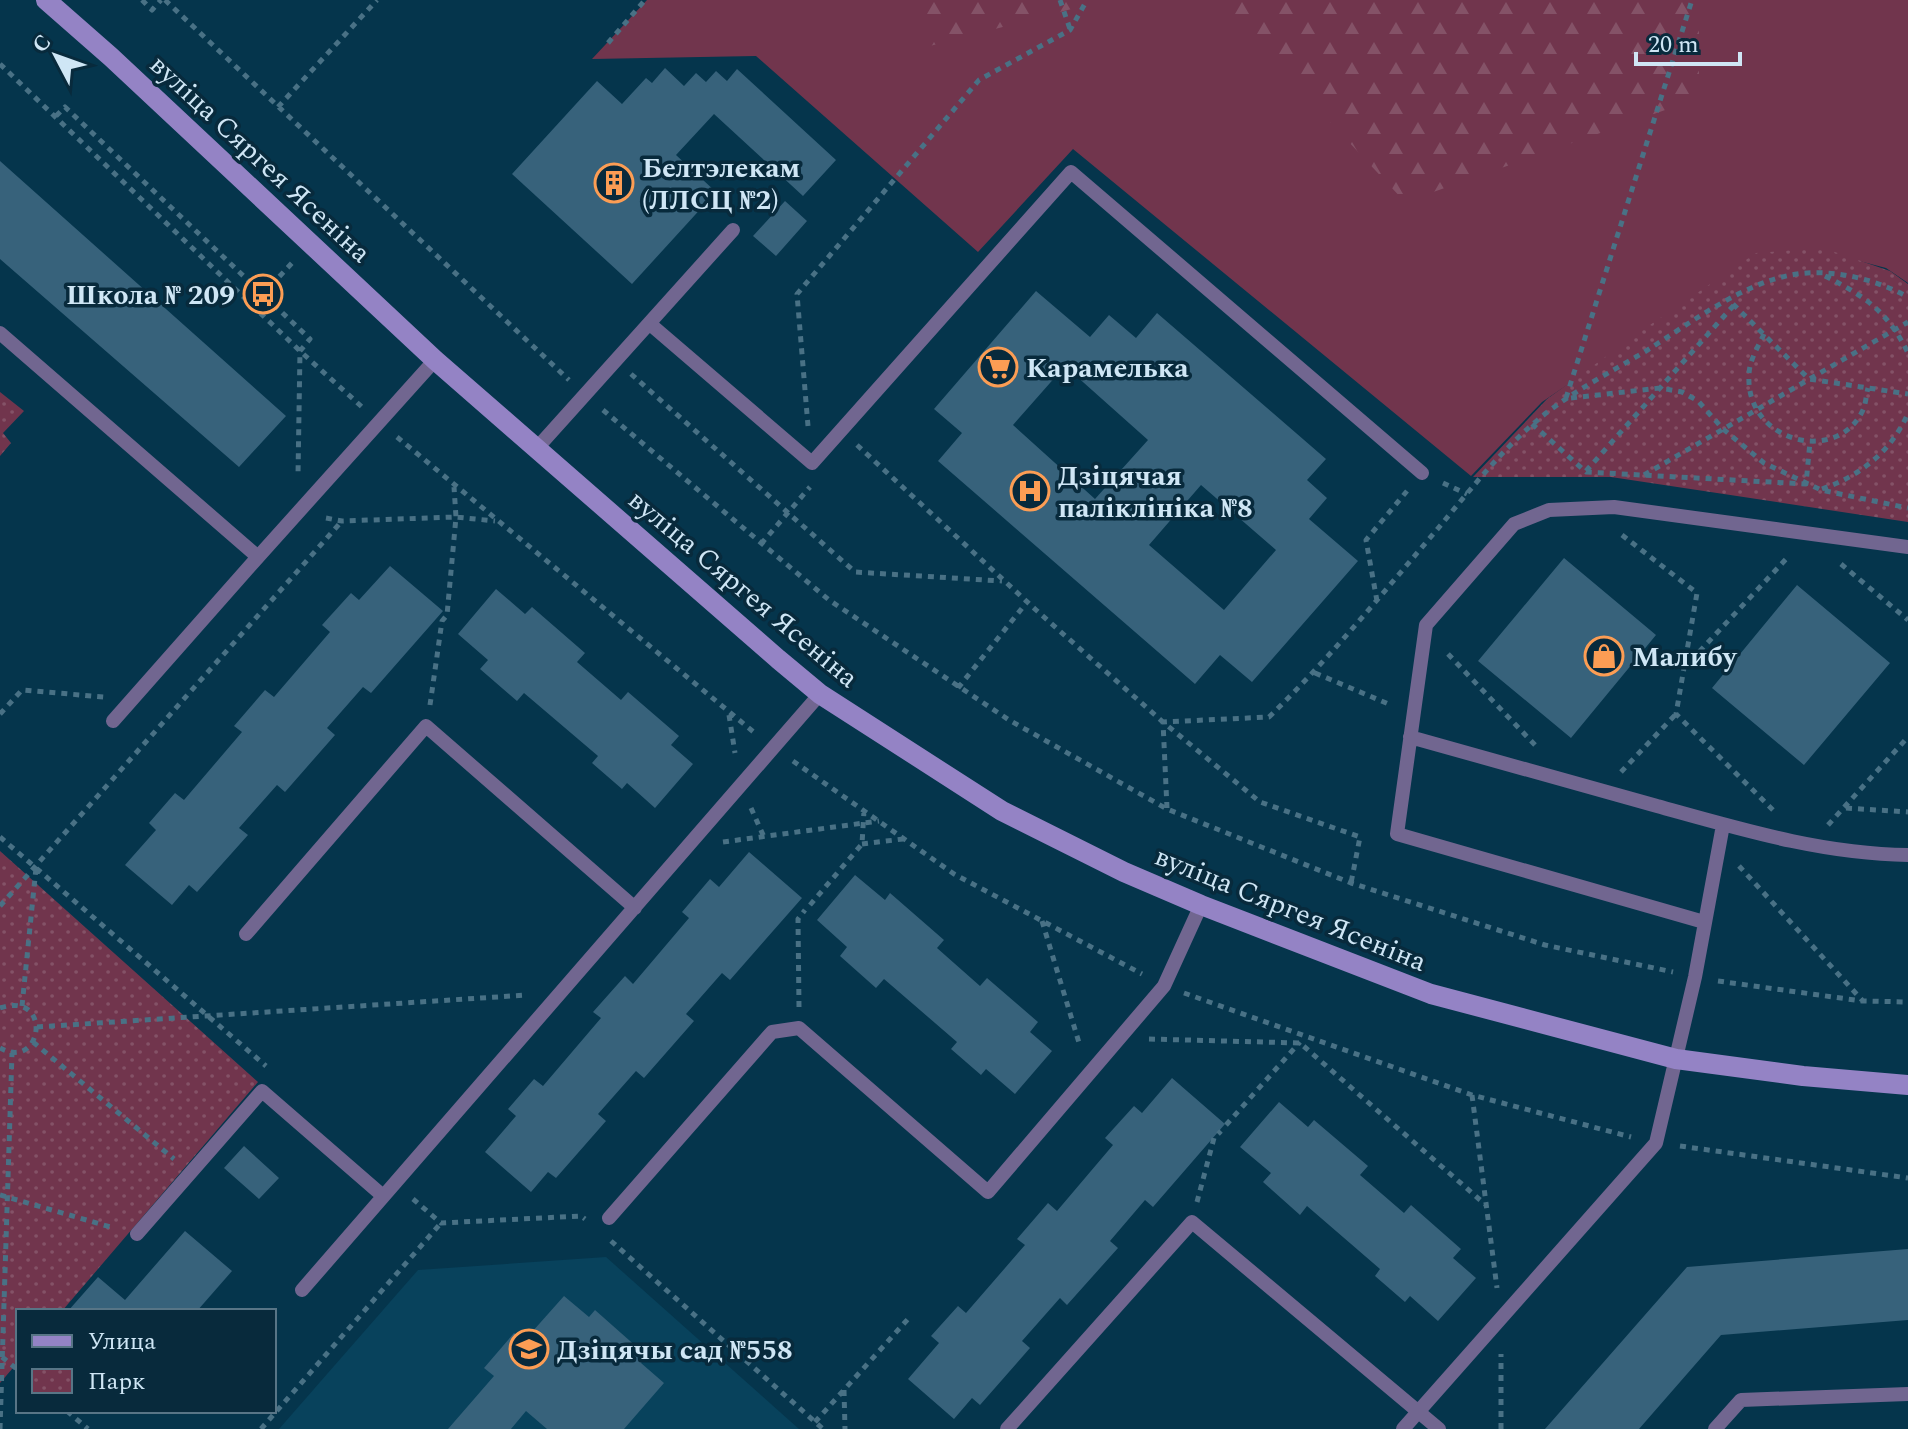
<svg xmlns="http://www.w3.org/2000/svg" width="1908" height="1429" font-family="Spectral,serif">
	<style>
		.built { fill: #08425c }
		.grass { fill: #71354d }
		.forest { fill: url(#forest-firs) }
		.park { fill: url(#park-dots) }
		.building { fill: #37627b; fill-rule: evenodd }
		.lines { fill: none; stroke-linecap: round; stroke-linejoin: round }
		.path { stroke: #497185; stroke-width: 5; stroke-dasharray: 6 6; stroke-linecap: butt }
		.service { stroke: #716690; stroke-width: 14 }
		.secondary { stroke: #9483c5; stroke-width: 20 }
		.labels { text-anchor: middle; stroke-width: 7; stroke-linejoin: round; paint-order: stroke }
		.street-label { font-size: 28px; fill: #cfe6f5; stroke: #082a3c }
		.poi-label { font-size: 28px; font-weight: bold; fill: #cfe6f5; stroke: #082a3c; text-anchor: start }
	</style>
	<defs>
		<pattern id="forest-firs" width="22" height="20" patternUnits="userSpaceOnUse" patternTransform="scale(2)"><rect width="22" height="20" fill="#71354d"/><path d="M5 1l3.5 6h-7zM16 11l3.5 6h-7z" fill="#845267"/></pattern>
		<pattern id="park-dots" width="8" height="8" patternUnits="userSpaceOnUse" patternTransform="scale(2)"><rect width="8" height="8" fill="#71354d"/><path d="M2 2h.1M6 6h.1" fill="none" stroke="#845267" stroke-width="1.8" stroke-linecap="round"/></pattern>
	</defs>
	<rect width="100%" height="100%" fill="#05354c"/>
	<!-- built -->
	<path class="built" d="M 606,1257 L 799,1429 L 279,1429 L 418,1270 Z"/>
	<!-- grass -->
	<path class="grass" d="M 647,0 L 1908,0 L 1908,283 L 1886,268 L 1821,251 L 1759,255 L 1542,402 L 1471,476 L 1073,149 L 978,252 L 756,56 L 592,59 Z"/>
	<!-- forest -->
	<path class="forest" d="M 904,0 L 1106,0 L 926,47 Z
		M 1216,0 L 1699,0 L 1699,98 L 1405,202 Z"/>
	<!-- park -->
	<path class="park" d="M 1823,248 L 1890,271 L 1908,284 L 1908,522 L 1611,477 L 1473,477 L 1547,399 L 1647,327 L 1756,253 Z
		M 0,392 L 24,411 L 3,433 L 11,443 L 0,456 Z
		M 0,851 L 258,1082 L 62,1311 L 18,1311 L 18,1362 L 0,1383 Z"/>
	<!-- building -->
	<path class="building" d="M 665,68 L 684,86 L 696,73 L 706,82 L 716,71 L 727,81 L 737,69 L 836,160 L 803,196 L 714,114 L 676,155 L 716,192 L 632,284 L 512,174 L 597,81 L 622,104 L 646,78 L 652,83 Z
		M 0,161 L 286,416 L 239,467 L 0,259 Z
		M 785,201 L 807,221 L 776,256 L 753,236 Z
		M 1036,291 L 1090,337 L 1109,315 L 1136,338 L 1157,313 L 1326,459 L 1307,480 L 1327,498 L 1309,519 L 1358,561 L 1252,682 L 1220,655 L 1195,684 L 938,461 L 962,433 L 934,409 ZM 1065,366 L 1148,440 L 1095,499 L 1013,425 ZM 1201,485 L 1276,550 L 1224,610 L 1149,545 Z
		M 1564,558 L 1656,635 L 1571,738 L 1478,661 Z
		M 390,566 L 443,611 L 371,693 L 363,687 L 327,728 L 335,735 L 285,792 L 277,785 L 239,828 L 248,835 L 197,892 L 189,885 L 172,905 L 125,865 L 156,830 L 149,823 L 175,793 L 184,800 L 242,732 L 234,726 L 265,690 L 274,697 L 330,632 L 322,625 L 351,593 L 359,600 Z
		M 1797,585 L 1890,663 L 1804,765 L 1712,688 Z
		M 496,589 L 525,614 L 532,607 L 585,653 L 577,662 L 621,700 L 628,692 L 679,736 L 671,745 L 693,764 L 655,808 L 627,783 L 622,789 L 592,763 L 598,756 L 524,693 L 517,701 L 480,669 L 488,660 L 458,634 Z
		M 749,852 L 802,898 L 730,980 L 722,973 L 686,1014 L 694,1021 L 644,1078 L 636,1071 L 598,1114 L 606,1121 L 556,1178 L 548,1172 L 531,1192 L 485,1152 L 516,1116 L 508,1109 L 534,1079 L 543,1086 L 601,1018 L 593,1012 L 625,976 L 633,984 L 689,918 L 682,912 L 710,879 L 719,887 Z
		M 855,875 L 885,900 L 890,893 L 944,940 L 937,948 L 980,986 L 987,978 L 1038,1022 L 1030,1032 L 1052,1051 L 1015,1094 L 986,1069 L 981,1075 L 951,1049 L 957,1042 L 884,979 L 876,988 L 840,956 L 847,947 L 817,920 Z
		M 1172,1078 L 1225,1124 L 1153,1207 L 1145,1200 L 1110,1241 L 1118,1248 L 1067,1305 L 1060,1298 L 1022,1341 L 1030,1348 L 980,1405 L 972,1398 L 954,1419 L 908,1379 L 939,1343 L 931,1336 L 958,1306 L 966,1313 L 1025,1245 L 1017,1239 L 1048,1203 L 1057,1211 L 1113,1145 L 1105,1138 L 1134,1106 L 1142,1113 Z
		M 1279,1102 L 1308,1127 L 1314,1120 L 1368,1166 L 1360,1175 L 1404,1213 L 1411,1205 L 1461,1249 L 1453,1258 L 1476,1278 L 1438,1321 L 1410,1296 L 1405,1302 L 1375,1276 L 1380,1269 L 1307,1206 L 1300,1215 L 1263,1182 L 1271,1173 L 1240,1147 Z
		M 244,1146 L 279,1178 L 259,1199 L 224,1168 Z
		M 185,1231 L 232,1271 L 197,1311 L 68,1311 L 98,1277 L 125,1300 Z
		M 1908,1249 L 1908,1320 L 1721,1335 L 1639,1429 L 1545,1429 L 1687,1267 Z
		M 564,1296 L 589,1317 L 595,1310 L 647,1356 L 641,1363 L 664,1383 L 624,1429 L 547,1429 L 526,1411 L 511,1429 L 448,1429 L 494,1376 L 484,1368 L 514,1333 L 524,1341 Z"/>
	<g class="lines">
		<!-- path -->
		<path class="path" d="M 142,0 L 152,10 L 161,0
			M 165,0 L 569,380
			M 1060,0 L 1070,29
			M 608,43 L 645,0
			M 0,64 L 300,351 L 362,407
			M 278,107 L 377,0
			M 56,116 L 65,107 L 310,339 L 300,351 L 298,475
			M 1825,276 C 1865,296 1888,312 1908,353
			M 263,294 L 292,263
			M 1733,304 L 1809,379 L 1908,394
			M 1764,334 C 1758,347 1749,361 1749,375 C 1745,440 1834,466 1862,412 C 1866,405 1866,395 1868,388
			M 631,374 L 855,572 L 1002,581
			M 1566,398 L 1692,0
			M 1571,398 L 1660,388 L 1682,392 L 1698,401 L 1723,429 L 1764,463 L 1821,490 L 1908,508
			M 603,410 L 829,600 L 1009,720 L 1167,809 L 1351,883 L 1545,945 L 1673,972
			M 1532,424 L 1586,472 L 1806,484 L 1810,442
			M 808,426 L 797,294 L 979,80 L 1070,30 L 1087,0
			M 397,437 L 756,734
			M 857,445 L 1036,610 L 1163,722 L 1260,802 L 1360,837 L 1351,883
			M 1586,471 L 1734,305
			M 1644,475 L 1908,322
			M 1443,483 L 1467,494
			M 1822,489 C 1860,476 1892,451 1908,413
			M 326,518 L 342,521 L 456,517 L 495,521
			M 1622,535 L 1697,593 L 1676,714 L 1773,810
			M 761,544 L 810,487
			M 1841,564 L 1908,620
			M 1377,601 L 1366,540 L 1407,491
			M 1448,654 L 1535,745
			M 1683,669 L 1788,557
			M 1315,673 L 1391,705
			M 958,688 L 1027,602
			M 430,705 L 442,621 L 447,615 L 456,517 L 454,487
			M 0,714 L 22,690 L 104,697
			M 729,715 L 735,753
			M 793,761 L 954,874 L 1142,974
			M 1621,772 L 1676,714
			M 751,808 L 764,837
			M 1167,808 L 1163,722 L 1269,717 C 1329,659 1381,595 1435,532 C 1466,495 1497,455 1533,424 C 1567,394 1608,374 1646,351 C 1689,324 1745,281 1797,274 C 1834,269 1875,279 1908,297
			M 1846,808 L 1908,812
			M 1828,825 L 1908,737
			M 0,837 L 266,1066
			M 723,842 L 879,821
			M 862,844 L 903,839
			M 1739,866 L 1862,1000
			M 810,905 L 862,844 L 864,811
			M 0,906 L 342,521
			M 1042,921 L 1080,1046
			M 1718,981 L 1862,1001 L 1908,1002
			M 1184,993 L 1472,1095 L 1631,1137
			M 22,1006 L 36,868
			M 799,1007 L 798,919 L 805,910
			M 0,1008 C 53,990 43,1072 0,1048
			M 37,1027 L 527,995
			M 1149,1039 L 1300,1043 L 1487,1206
			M 33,1042 L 174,1159
			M 1472,1095 L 1497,1288
			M 1226,1125 L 1300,1042
			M 1680,1146 L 1908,1178
			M 0,1195 L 114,1228
			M 413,1199 L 441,1223 L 581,1216 L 585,1219
			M 1197,1202 L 1214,1138 L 1221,1131
			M 611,1241 L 823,1429
			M 2,1357 L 18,1370
			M 844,1390 L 845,1429
			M 67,1411 L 88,1429
			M 815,1422 L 908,1319
			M 0,1429 L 12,1053
			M 261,1429 L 441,1223
			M 1501,1429 L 1501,1354"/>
		<!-- service -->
		<path class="service" d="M 650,324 L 812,463 L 1071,172 L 1422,473
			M 0,333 L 258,557 L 435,360
			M 537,448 L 733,230
			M 113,721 L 258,557
			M 1410,737 C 1493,760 1575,783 1657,806 C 1740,829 1822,854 1908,855
			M 1704,922 L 1397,834 L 1426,625 L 1514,524 L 1549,510 L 1614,507 L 1908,547
			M 246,934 L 426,726 L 635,908
			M 609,1218 L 772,1032 L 799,1028 L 988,1192 L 1164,986 L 1201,905
			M 137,1234 L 262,1091 L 383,1196
			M 302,1290 L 820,694
			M 1007,1429 L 1192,1222 L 1439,1429
			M 1403,1429 L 1656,1143 L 1695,977 L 1723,825
			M 1715,1429 L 1741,1400 L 1908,1394"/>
		<!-- secondary -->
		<path class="secondary" d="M 46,0 L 111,57 L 435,360 L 778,659 L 820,694 L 1002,811 L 1124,872 L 1201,905 L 1431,994 L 1676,1059 L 1803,1076 L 1908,1085"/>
	</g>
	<!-- icons -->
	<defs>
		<symbol id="building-ring" viewBox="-11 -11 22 22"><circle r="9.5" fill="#082a3c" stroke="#fc9d54" stroke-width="1.5"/><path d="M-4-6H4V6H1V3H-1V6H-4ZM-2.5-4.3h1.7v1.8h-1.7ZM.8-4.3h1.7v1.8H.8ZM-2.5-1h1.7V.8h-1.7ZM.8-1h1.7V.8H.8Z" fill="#fc9d54"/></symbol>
		<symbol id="bus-ring" viewBox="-11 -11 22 22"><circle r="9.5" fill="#082a3c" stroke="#fc9d54" stroke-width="1.5"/><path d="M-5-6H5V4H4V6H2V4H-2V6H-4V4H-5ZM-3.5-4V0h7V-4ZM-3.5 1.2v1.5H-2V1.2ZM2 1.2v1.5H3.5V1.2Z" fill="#fc9d54"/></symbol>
		<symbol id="supermarket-ring" viewBox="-11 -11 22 22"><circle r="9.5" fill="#082a3c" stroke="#fc9d54" stroke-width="1.5"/><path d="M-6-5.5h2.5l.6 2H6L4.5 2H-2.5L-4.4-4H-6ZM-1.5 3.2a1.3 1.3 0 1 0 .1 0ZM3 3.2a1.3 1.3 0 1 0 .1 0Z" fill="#fc9d54"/></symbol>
		<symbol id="hospital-ring" viewBox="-11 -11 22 22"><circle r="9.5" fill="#082a3c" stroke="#fc9d54" stroke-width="1.5"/><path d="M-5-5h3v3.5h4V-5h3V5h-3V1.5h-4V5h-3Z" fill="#fc9d54"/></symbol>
		<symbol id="shop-ring" viewBox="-11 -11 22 22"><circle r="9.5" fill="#082a3c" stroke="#fc9d54" stroke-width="1.5"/><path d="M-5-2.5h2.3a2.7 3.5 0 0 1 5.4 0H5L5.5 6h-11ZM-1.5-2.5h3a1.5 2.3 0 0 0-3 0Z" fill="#fc9d54"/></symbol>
		<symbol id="school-ring" viewBox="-11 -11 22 22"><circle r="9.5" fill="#082a3c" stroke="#fc9d54" stroke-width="1.5"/><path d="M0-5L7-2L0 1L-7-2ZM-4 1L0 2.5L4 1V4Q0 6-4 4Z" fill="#fc9d54"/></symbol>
	</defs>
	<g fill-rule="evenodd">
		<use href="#building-ring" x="592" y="161" width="44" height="44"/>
		<use href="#bus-ring" x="241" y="272" width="44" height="44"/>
		<use href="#supermarket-ring" x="976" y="345" width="44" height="44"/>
		<use href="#hospital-ring" x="1008" y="469" width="44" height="44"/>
		<use href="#shop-ring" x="1582" y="634" width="44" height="44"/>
		<use href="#school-ring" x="507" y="1327" width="44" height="44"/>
	</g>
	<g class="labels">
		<!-- street labels -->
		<g class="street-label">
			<text transform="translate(261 158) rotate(43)" y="10">вуліца Сяргея Ясеніна</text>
			<text transform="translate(744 588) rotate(40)" y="10">вуліца Сяргея Ясеніна</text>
			<text transform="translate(1291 908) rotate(22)" y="10">вуліца Сяргея Ясеніна</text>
		</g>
		<!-- poi labels -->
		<g class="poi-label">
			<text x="642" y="177">Белтэлекам<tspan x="642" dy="32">(ЛЛСЦ №2)</tspan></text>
			<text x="235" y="304" text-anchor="end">Школа № 209</text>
			<text x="1026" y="377">Карамелька</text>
			<text x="1058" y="485">Дзіцячая<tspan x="1058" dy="32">паліклініка №8</tspan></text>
			<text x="1632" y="666">Малибу</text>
			<text x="557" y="1359">Дзіцячы сад №558</text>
		</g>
	</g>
	<!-- legend -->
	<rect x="16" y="1309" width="260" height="104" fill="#082a3c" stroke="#587586" stroke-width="2"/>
	<rect x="32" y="1335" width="40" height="12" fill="#9483c5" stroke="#587586" stroke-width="2"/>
	<text x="88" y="1349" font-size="24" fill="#cfe6f5">Улица</text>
	<rect x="32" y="1369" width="40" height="24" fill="url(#park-dots)" stroke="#587586" stroke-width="2"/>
	<text x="88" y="1389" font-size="24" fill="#cfe6f5">Парк</text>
	<!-- north arrow -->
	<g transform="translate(56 56) rotate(311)" stroke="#082a3c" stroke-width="6" paint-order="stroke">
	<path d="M0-6L14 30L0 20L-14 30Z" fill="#cfe6f5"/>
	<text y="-12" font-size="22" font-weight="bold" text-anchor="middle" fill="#cfe6f5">С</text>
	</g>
	<!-- scale -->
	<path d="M1636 52v12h104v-12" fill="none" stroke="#cfe6f5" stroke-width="4"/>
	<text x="1648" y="52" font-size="24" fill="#cfe6f5" stroke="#082a3c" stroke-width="6" paint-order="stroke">20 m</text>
</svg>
